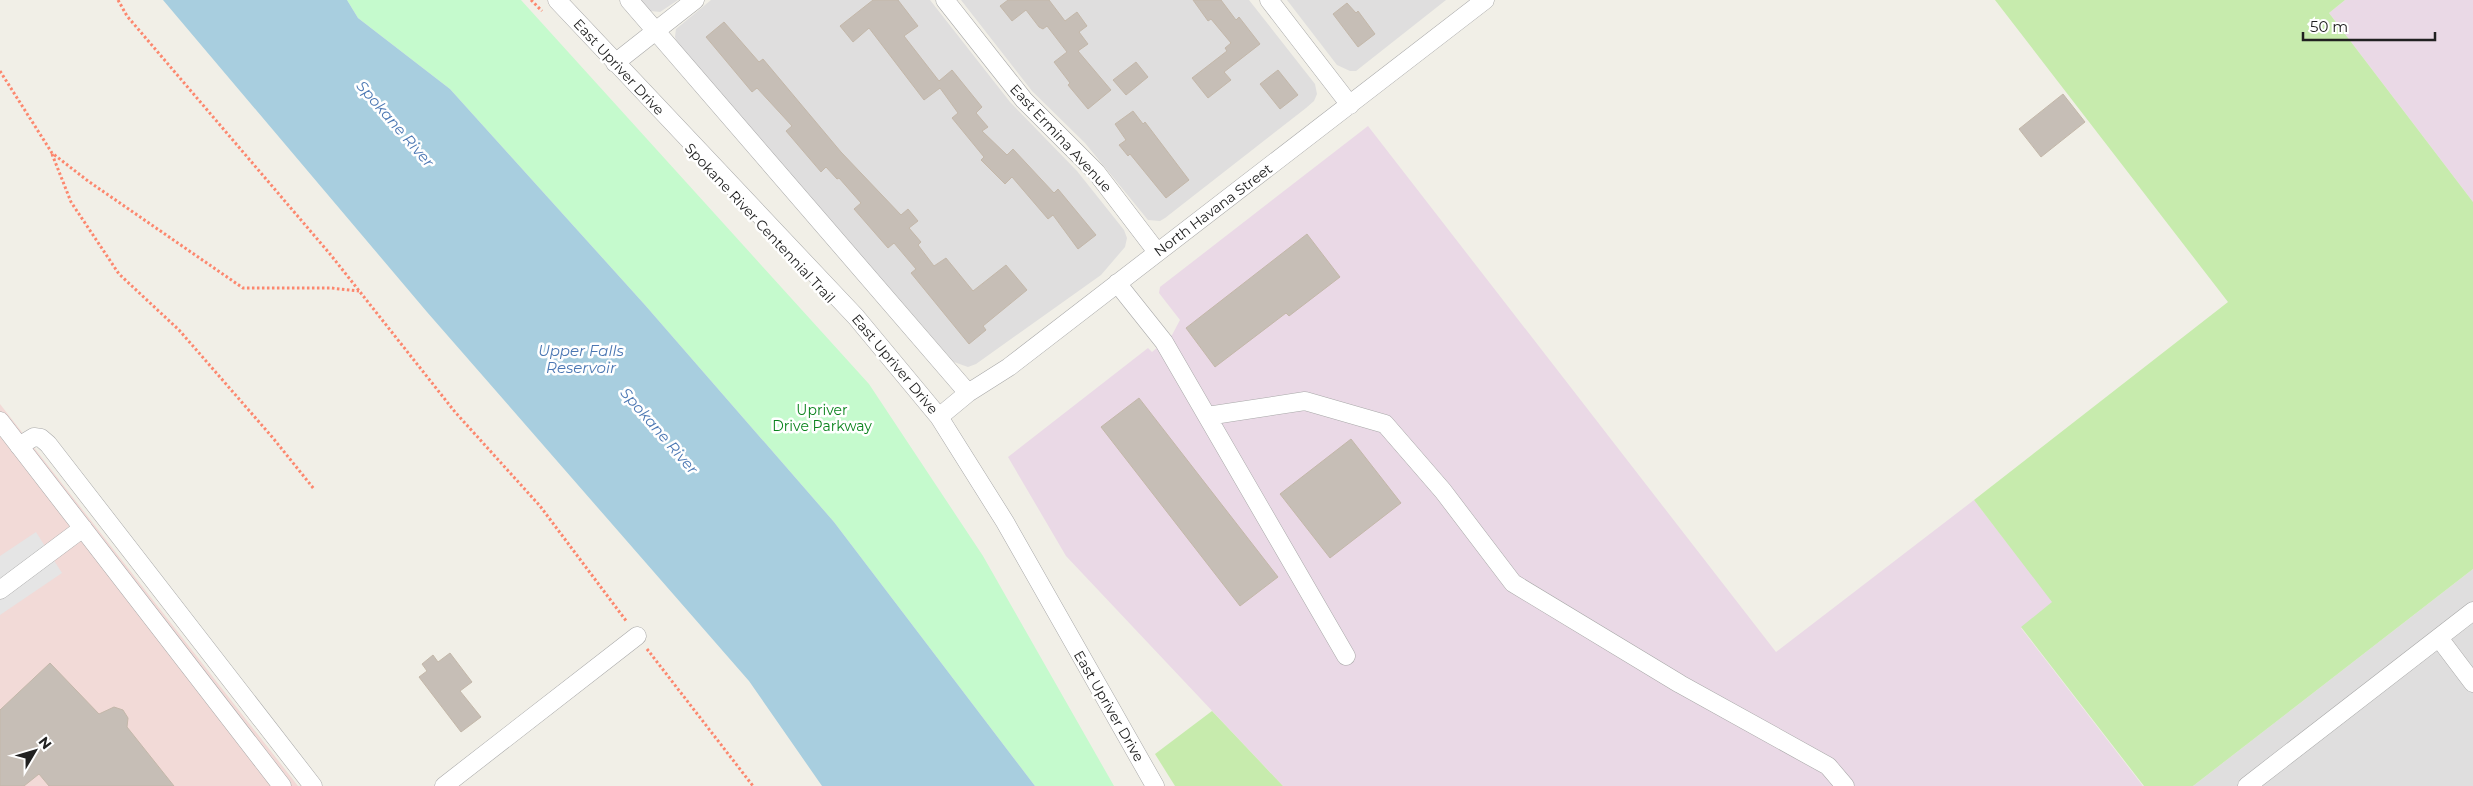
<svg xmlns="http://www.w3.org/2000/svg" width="2473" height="786" font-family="Montserrat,sans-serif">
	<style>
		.residential { fill: #dfdede }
		.commercial { fill: #f2dad7 }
		.industrial { fill: #ead9e6 }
		.grass { fill: #c7ebad }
		.park { fill: #c5facd }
		.parking { fill: #e5e5e5 }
		.water { fill: #a8cedf }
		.building { fill: #c6beb6; stroke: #c3b7a9 }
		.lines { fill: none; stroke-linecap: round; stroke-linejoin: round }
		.minor-casing { stroke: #a8a8a8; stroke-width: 19 }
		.path { stroke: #fc876e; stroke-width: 3; stroke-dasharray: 2.5 2.5; stroke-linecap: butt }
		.minor { stroke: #fff; stroke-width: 18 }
		.labels { text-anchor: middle; stroke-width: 5; stroke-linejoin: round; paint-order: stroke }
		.street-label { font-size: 14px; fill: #212121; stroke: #fff }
		.park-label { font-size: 14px; fill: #0a831d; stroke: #fff }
		.water-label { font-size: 15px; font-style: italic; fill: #4b77b3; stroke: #fff }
	</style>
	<rect width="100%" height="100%" fill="#f1efe7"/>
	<!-- residential -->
	<path class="residential" d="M 639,0 L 678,0 L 660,12 L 651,11 Z
		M 711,0 L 930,0 L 1010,102 L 1077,171 L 1124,230 L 1127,238 L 1125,247 L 1101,275 L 976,364 L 968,367 L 954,362 L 678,45 L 675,37 L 676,29 Z
		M 961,0 L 1249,0 L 1315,84 L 1317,94 L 1314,101 L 1306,108 L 1165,218 L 1160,221 L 1148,220 L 1085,143 L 1032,91 Z
		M 1287,0 L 1446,0 L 1356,71 L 1350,71 L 1337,65 Z
		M 2473,569 L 2473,786 L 2193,786 Z"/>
	<!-- commercial -->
	<path class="commercial" d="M 0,404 L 298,786 L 0,786 Z"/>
	<!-- industrial -->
	<path class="industrial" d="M 2345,0 L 2473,0 L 2473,202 L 2329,13 Z
		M 1368,126 L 1776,652 L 1974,500 L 2053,602 L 2021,628 L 2143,786 L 1283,786 L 1066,556 L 1008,457 L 1148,348 L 1152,352 L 1172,335 L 1180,320 L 1159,293 L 1160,287 Z"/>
	<!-- grass -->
	<path class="grass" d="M 1995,0 L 2345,0 L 2329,13 L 2473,202 L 2473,569 L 2193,786 L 2144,786 L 2021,627 L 2052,602 L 1974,500 L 2228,302 Z
		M 1212,711 L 1283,786 L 1175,786 L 1155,754 Z"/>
	<!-- park -->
	<path class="park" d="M 347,0 L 521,0 L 869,384 L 983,556 L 1114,786 L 1035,786 L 834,522 L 645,305 L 450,89 L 358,18 Z"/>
	<!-- parking -->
	<path class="parking" d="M 36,532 L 62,573 L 0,615 L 0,556 Z"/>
	<!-- water -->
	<path class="water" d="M 163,0 L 347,0 L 358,18 L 450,89 L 645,305 L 834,522 L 1035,786 L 822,786 L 749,681 L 427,312 Z"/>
	<!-- building -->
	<path class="building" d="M 873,0 L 898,0 L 918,26 L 904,36 L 939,81 L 952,70 L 982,107 L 976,113 L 988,127 L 982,131 L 1007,155 L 1013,149 L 1054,193 L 1058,189 L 1096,235 L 1078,249 L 1053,215 L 1048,219 L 1012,177 L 1005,184 L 981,160 L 984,157 L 952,118 L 958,113 L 940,88 L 924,100 L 869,28 L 853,42 L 840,26 Z
		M 1008,0 L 1049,0 L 1065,21 L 1077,12 L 1087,26 L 1079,32 L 1088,44 L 1078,51 L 1111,90 L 1088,109 L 1068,85 L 1070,83 L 1054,62 L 1067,52 L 1047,26 L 1043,29 L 1039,27 L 1026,10 L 1012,21 L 1000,6 Z
		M 1193,0 L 1221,0 L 1236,20 L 1239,17 L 1260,44 L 1224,72 L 1231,80 L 1208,98 L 1192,78 L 1227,51 L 1225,48 L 1231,43 L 1211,19 L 1208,21 Z
		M 1347,3 L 1356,13 L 1358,11 L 1375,34 L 1358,47 L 1333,14 Z
		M 724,22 L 759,62 L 763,59 L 841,152 L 901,215 L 908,209 L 918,221 L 909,228 L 921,242 L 918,245 L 934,266 L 946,258 L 973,291 L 1006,265 L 1027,290 L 983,326 L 986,330 L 969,344 L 911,273 L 916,269 L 894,243 L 888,248 L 854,209 L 861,203 L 839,178 L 837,179 L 826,167 L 821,172 L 786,131 L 792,126 L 757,88 L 752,92 L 706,37 Z
		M 1136,62 L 1148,77 L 1126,95 L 1113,80 Z
		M 1278,70 L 1298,95 L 1280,109 L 1260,84 Z
		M 2063,94 L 2085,122 L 2041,157 L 2019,129 Z
		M 1133,111 L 1143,124 L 1145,122 L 1189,180 L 1166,198 L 1130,154 L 1128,156 L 1119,145 L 1126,140 L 1115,124 Z
		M 1307,234 L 1340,277 L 1289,316 L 1286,313 L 1215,367 L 1186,328 Z
		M 1139,398 L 1278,577 L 1240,606 L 1101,427 Z
		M 1351,439 L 1401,503 L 1330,558 L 1280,494 Z
		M 450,653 L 472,682 L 460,691 L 481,717 L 461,732 L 419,677 L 427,671 L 422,664 L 433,655 L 438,662 Z
		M 50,663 L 99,714 L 114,707 L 123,710 L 128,718 L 127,727 L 174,786 L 49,786 L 39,774 L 24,786 L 0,786 L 0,710 Z"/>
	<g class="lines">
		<defs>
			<path id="minor" d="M 557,0 L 856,317 L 939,417 L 1005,522 L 1155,786
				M 629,0 L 968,393
				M 945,0 L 1024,100 L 1096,172 L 1157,252
				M 1269,0 L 1350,105
				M 615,63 L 695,0
				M 1117,283 L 1164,342 L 1346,656
				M 1207,416 L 1305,401 L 1385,424 L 1443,491 L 1513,583 L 1680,684 L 1828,766 L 1845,786
				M 939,417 L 968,393 L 1009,367 L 1485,0
				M 0,421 L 282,786
				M 19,446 L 34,437 L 41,438 L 48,444 L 313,786
				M 0,590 L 83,528
				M 2439,638 L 2473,683
				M 444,786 L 637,636
				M 2247,786 L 2473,611"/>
		</defs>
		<!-- minor casing -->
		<use href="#minor" class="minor-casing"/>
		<!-- path -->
		<path class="path" d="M 118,0 L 127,16 L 330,254 L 455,412 L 540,506 L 627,622
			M 531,0 L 542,11
			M 0,71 L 52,153 L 88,181 L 243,288 L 331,288 L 359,291
			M 52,154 L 71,202 L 119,274 L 179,330 L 273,438 L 314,489
			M 647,649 L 753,786"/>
		<!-- minor -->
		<use href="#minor" class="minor"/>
	</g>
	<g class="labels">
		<!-- street labels -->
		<g class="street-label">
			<text transform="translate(619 67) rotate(47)" y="5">East Upriver Drive</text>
			<text transform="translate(1061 138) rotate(47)" y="5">East Ermina Avenue</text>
			<text transform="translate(1213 210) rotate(-37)" y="5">North Havana Street</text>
			<text transform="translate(760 223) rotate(47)" y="5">Spokane River Centennial Trail</text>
			<text transform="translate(895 364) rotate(50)" y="5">East Upriver Drive</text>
			<text transform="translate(1109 706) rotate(60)" y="5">East Upriver Drive</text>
		</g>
		<!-- park labels -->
		<g class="park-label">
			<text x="822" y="415">Upriver<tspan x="822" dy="16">Drive Parkway</tspan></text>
		</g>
		<!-- water labels -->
		<g class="water-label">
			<text transform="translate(395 124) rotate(49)" y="5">Spokane River</text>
			<text x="581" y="356">Upper Falls<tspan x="581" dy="17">Reservoir</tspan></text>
			<text transform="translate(659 431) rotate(49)" y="5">Spokane River</text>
		</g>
	</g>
	<!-- north arrow -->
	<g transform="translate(35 751) rotate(52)" stroke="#ffffff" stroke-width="4" paint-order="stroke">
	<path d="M0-4L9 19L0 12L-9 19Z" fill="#212121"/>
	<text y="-8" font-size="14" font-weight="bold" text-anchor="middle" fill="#212121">N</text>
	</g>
	<!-- scale -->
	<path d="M2303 32v8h132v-8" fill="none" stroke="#212121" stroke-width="2.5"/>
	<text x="2310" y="32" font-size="15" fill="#212121" stroke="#ffffff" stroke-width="4" paint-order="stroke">50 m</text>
</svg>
